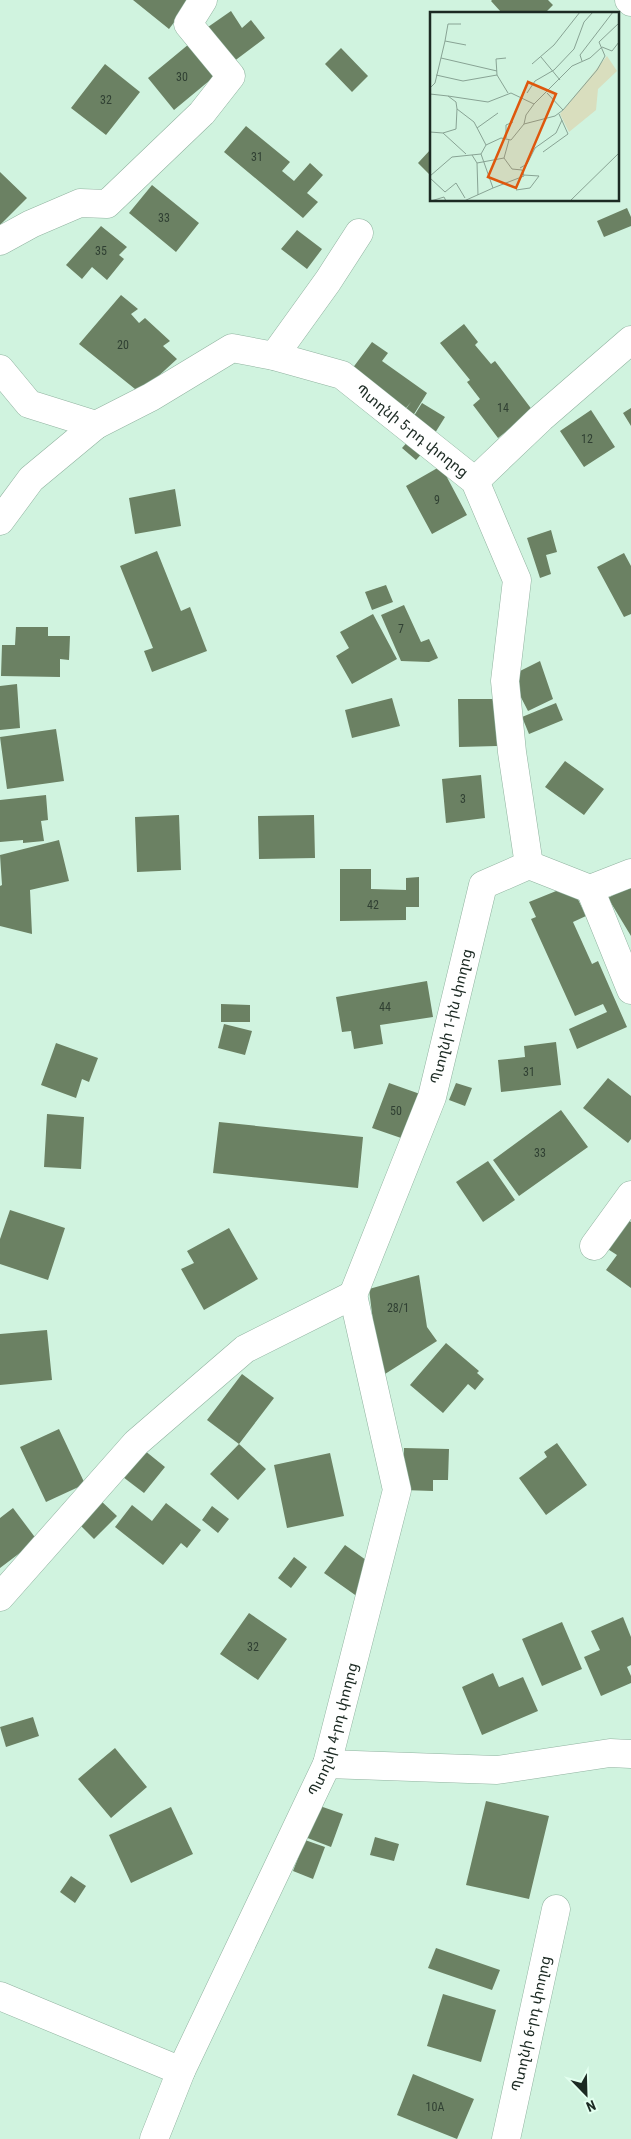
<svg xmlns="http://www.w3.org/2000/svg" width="631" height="2139" font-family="'Roboto Condensed','Noto Sans Armenian',sans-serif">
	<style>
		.building { fill: #6b8163 }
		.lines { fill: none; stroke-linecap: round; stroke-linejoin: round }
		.minor-casing { stroke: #91b3a0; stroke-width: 29 }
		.minor { stroke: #fff; stroke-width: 28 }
		.labels { text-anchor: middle; stroke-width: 4; stroke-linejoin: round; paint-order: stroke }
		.number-label { font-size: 12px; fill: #304033 }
		.street-label { font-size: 15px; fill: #1c2a23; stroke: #e2ffef }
		.inset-road { fill: none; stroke: #88a394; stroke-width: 1 }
		.view { fill: #de570d; fill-opacity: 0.15; stroke: #de570d; stroke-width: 2.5 }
		.inset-edge { fill: none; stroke: #1c2a23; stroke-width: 2.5 }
	</style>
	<rect width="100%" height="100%" fill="#d0f3df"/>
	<!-- building -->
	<path class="building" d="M 133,0 L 191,0 L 169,29 Z
		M 492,0 L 548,0 L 553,5 L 544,14 L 500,14 L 501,12 L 491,1 Z
		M 231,11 L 242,28 L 251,20 L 265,38 L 233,62 L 208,27 Z
		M 189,44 L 215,76 L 174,110 L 148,78 Z
		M 341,48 L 368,76 L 352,92 L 325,64 Z
		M 105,64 L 140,92 L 106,135 L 71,108 Z
		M 246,126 L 290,162 L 282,171 L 294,181 L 310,163 L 323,175 L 307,193 L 318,202 L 303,218 L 224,152 Z
		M 431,149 L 431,176 L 418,163 Z
		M 0,172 L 27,198 L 0,225 Z
		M 152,185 L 199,223 L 176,252 L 129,213 Z
		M 627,208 L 631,217 L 631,226 L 604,237 L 597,221 Z
		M 101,226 L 127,247 L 119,255 L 124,259 L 107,280 L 92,267 L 82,279 L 66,265 Z
		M 297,230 L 322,249 L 307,269 L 281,249 Z
		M 121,295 L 138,309 L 131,314 L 139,323 L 145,318 L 170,341 L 163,346 L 177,359 L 140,393 L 79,344 Z
		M 464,324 L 478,342 L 475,345 L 491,364 L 495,361 L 533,411 L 498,438 L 473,405 L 480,399 L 467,382 L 470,380 L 440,343 Z
		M 372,342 L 388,353 L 382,361 L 427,393 L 411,419 L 403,413 L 411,402 L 402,413 L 352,369 Z
		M 422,403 L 445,417 L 435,433 L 412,419 Z
		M 631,408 L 631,426 L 623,413 Z
		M 591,410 L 615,447 L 584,467 L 560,431 Z
		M 411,438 L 425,450 L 416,460 L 402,448 Z
		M 441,466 L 467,515 L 432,534 L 406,486 Z
		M 175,489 L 181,526 L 135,534 L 129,498 Z
		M 551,530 L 557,552 L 546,555 L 551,574 L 540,578 L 527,538 Z
		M 157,551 L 181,611 L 190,607 L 207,651 L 152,672 L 144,651 L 153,648 L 120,566 Z
		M 624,553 L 631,566 L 631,614 L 624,617 L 597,567 Z
		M 386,585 L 393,602 L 372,610 L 365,592 Z
		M 404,605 L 421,642 L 429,639 L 438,658 L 429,662 L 401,661 L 381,615 Z
		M 373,614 L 397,659 L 352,684 L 336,656 L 349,648 L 340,632 Z
		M 16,627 L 48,627 L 48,636 L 70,636 L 69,660 L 60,659 L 60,677 L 1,676 L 2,645 L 15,645 Z
		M 540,661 L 553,699 L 528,711 L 510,676 Z
		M 17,684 L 20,728 L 0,730 L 0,686 Z
		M 392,698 L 400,726 L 352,738 L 345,710 Z
		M 458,699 L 496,699 L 497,746 L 459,747 Z
		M 556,703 L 563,720 L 529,734 L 522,717 Z
		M 56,729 L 64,781 L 7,789 L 0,737 Z
		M 565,761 L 604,789 L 584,815 L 545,787 Z
		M 481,775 L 485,818 L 446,823 L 442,779 Z
		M 46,795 L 48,820 L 41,821 L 44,841 L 23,843 L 23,840 L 0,842 L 0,800 Z
		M 179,815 L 181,870 L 137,872 L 135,817 Z
		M 314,815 L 315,858 L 259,859 L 258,816 Z
		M 59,840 L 69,881 L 30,890 L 32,934 L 0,926 L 0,886 L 2,885 L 0,855 Z
		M 340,869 L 371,869 L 371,889 L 406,890 L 406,878 L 419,877 L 419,907 L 406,907 L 406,920 L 340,921 Z
		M 571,885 L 586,916 L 573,922 L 592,964 L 598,961 L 627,1027 L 577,1049 L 569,1029 L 607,1012 L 603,1004 L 575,1016 L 531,919 L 536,917 L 529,902 Z
		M 631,885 L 631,936 L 608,898 Z
		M 427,981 L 433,1017 L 380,1025 L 383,1044 L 354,1049 L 351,1031 L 342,1032 L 336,997 Z
		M 221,1004 L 250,1005 L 250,1022 L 221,1022 Z
		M 224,1024 L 252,1031 L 245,1055 L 218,1048 Z
		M 556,1042 L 561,1085 L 501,1092 L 498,1060 L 525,1057 L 524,1046 Z
		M 56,1043 L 98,1058 L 89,1082 L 82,1079 L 76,1098 L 41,1085 Z
		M 608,1078 L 631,1096 L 631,1139 L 628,1143 L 583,1108 Z
		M 389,1083 L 420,1094 L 404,1139 L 372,1128 Z
		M 456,1083 L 472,1088 L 465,1106 L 449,1100 Z
		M 561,1110 L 588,1147 L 519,1196 L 493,1160 Z
		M 47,1114 L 84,1117 L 81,1169 L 44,1167 Z
		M 219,1122 L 363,1137 L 358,1188 L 213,1173 Z
		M 488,1161 L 515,1200 L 483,1222 L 456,1182 Z
		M 10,1210 L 65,1228 L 48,1280 L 0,1264 L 0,1239 Z
		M 623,1217 L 631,1222 L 631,1288 L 606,1270 L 617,1255 L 603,1246 Z
		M 229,1228 L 258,1279 L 204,1310 L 181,1269 L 194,1263 L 187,1251 Z
		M 419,1275 L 427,1327 L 437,1341 L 385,1374 L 378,1362 L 369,1289 Z
		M 47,1330 L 52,1380 L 0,1385 L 0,1334 Z
		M 446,1343 L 479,1371 L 477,1373 L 484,1379 L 475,1390 L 468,1384 L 443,1413 L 410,1385 Z
		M 242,1374 L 274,1398 L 239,1444 L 207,1420 Z
		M 59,1429 L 85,1484 L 46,1502 L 20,1447 Z
		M 557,1443 L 587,1485 L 546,1515 L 519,1478 L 547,1457 L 544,1452 Z
		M 239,1444 L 266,1469 L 238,1500 L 210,1474 Z
		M 404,1448 L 449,1449 L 448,1480 L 433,1480 L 433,1491 L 403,1490 Z
		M 144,1450 L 165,1467 L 144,1493 L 123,1477 Z
		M 330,1453 L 344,1516 L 287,1528 L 274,1465 Z
		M 99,1499 L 117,1516 L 94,1539 L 77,1522 Z
		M 166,1503 L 201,1530 L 187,1548 L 181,1543 L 163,1565 L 115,1527 L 132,1505 L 152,1521 Z
		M 212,1506 L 229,1519 L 218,1533 L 202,1520 Z
		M 13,1508 L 37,1540 L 0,1568 L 0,1518 Z
		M 345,1545 L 366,1560 L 358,1597 L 324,1573 Z
		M 294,1557 L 307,1567 L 291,1588 L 278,1578 Z
		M 249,1613 L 287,1639 L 258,1680 L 220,1654 Z
		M 623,1617 L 631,1637 L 631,1665 L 627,1667 L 631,1676 L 631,1683 L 601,1696 L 584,1657 L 600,1650 L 591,1631 Z
		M 562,1622 L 582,1669 L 542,1686 L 522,1639 Z
		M 493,1673 L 499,1687 L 523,1677 L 538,1711 L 482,1735 L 462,1687 Z
		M 33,1717 L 39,1736 L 6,1747 L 0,1727 Z
		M 115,1748 L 147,1787 L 111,1818 L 78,1779 Z
		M 486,1801 L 549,1816 L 529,1899 L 466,1885 Z
		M 317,1805 L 343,1814 L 331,1847 L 305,1837 Z
		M 171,1807 L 193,1854 L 131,1883 L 109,1835 Z
		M 375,1837 L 399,1844 L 394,1861 L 370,1855 Z
		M 305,1840 L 325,1847 L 313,1879 L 293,1871 Z
		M 71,1876 L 86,1886 L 75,1903 L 60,1892 Z
		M 436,1948 L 500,1970 L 492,1990 L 428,1968 Z
		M 443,1994 L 496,2010 L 481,2062 L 427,2046 Z
		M 413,2074 L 474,2099 L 457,2139 L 397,2115 Z"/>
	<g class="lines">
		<defs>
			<g id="minor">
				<path d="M 629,0 L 631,2"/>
				<path d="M 0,241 L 31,224 L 80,203 L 107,204 L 202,113 L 231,76 L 188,24 L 203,0"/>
				<path d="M 274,356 L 328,281 L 359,233"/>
				<path id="s1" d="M 0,369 L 29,404 L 96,425 L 151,397 L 232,348 L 274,356 L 342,375 L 475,481 L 517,580 L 505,681 L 512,752 L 529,865"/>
				<path d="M 475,481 L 541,418 L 631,340"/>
				<path d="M 0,521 L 31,479 L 96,425"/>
				<path d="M 590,889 L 631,990"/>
				<path d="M 594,1246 L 631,1195"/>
				<path id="s2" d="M 353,1295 L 432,1097 L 483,885 L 529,865 L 590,889 L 631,873"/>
				<path d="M 0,1597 L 136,1443 L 245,1349 L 353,1295"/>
				<path d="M 327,1764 L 497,1770 L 610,1753 L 631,1754"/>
				<path d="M 0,1996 L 181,2071"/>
				<path id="s3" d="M 154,2139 L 181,2071 L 327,1764 L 397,1490 L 353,1295"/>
				<path id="s4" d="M 506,2139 L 556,1909"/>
			</g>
		</defs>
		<!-- minor casing -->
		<use href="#minor" class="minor-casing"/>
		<!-- minor -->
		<use href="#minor" class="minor"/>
	</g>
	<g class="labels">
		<!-- number labels -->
		<g class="number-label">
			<text x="182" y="81">30</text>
			<text x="106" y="104">32</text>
			<text x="257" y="161">31</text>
			<text x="164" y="222">33</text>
			<text x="101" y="255">35</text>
			<text x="123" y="349">20</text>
			<text x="503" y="412">14</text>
			<text x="587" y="443">12</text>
			<text x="437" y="504">9</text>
			<text x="401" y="633">7</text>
			<text x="463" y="803">3</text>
			<text x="373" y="909">42</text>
			<text x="385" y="1011">44</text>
			<text x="529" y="1076">31</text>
			<text x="396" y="1115">50</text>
			<text x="540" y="1157">33</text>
			<text x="398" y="1312">28/1</text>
			<text x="253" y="1651">32</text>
			<text x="435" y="2111">10A</text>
		</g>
		<!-- street labels -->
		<g class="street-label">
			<text dy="5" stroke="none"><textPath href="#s1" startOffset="475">Պտղնի 5-րդ փողոց</textPath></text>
			<text dy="5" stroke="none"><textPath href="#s2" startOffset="296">Պտղնի 1-ին փողոց</textPath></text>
			<text dy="5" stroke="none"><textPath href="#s3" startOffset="448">Պտղնի 4-րդ փողոց</textPath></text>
			<text dy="5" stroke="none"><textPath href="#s4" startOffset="118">Պտղնի 6-րդ փողոց</textPath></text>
		</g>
	</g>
	<!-- overview -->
	<g transform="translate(430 12)">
		<rect width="189" height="189" fill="#d0f3df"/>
		<path d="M 177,44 L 187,59 L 168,77 L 166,98 L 139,120 L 130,102 Z" fill="#d9debe"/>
		<path class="inset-road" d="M 15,29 L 18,12 L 31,12M 111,45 L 130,68M 11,46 L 67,59M 76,46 L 66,47 L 67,63 L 78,81M 152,49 L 150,43 L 183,0M 102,52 L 124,33 L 150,0M 6,63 L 33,69 L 67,63M 0,76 L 5,71 L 15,29 L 36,33M 97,81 L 105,69 L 124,58 L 144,37 L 154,10 L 163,0M 117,81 L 133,98M 0,82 L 18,84 L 26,90 L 27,97 L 26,117 L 13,121 L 0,120M 18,84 L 58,90 L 81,81 L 104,92M 27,97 L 44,110 L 56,133M 94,112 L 125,104 L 133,98 L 167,58 L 175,44 L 169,30 L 189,11M 94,112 L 96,103 L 104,92 L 142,54 L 160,46 L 172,35 L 182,39 L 189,30M 47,116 L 68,101M 13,121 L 36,142M 76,126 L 76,113 L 83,110M 113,140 L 138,122 L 129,102M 42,143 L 47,151 L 74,146M 47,151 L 48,183M 90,156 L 97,152 L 105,136 L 126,121 L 132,108M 0,164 L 22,145 L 51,142 L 56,133 L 71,126 L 81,128 L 94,112M 0,166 L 15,180 L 26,171 L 35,186M 63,176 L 94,164 L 92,158 L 82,157 L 74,146 L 79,128M 86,178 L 100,176 L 109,164 L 94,163M 1,189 L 14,185 L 16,189M 34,189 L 63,176 L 51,142M 140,189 L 189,141"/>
		<path class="view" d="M 98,70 L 126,82 L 86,176 L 58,165 Z"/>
		<rect width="189" height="189" class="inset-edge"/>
	</g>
	<!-- north arrow -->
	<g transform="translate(586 2094) rotate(157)" stroke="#e2ffef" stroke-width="4" paint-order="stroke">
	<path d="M0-4L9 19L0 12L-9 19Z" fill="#1c2a23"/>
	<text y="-8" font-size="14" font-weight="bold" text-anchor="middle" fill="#1c2a23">N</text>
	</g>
</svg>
